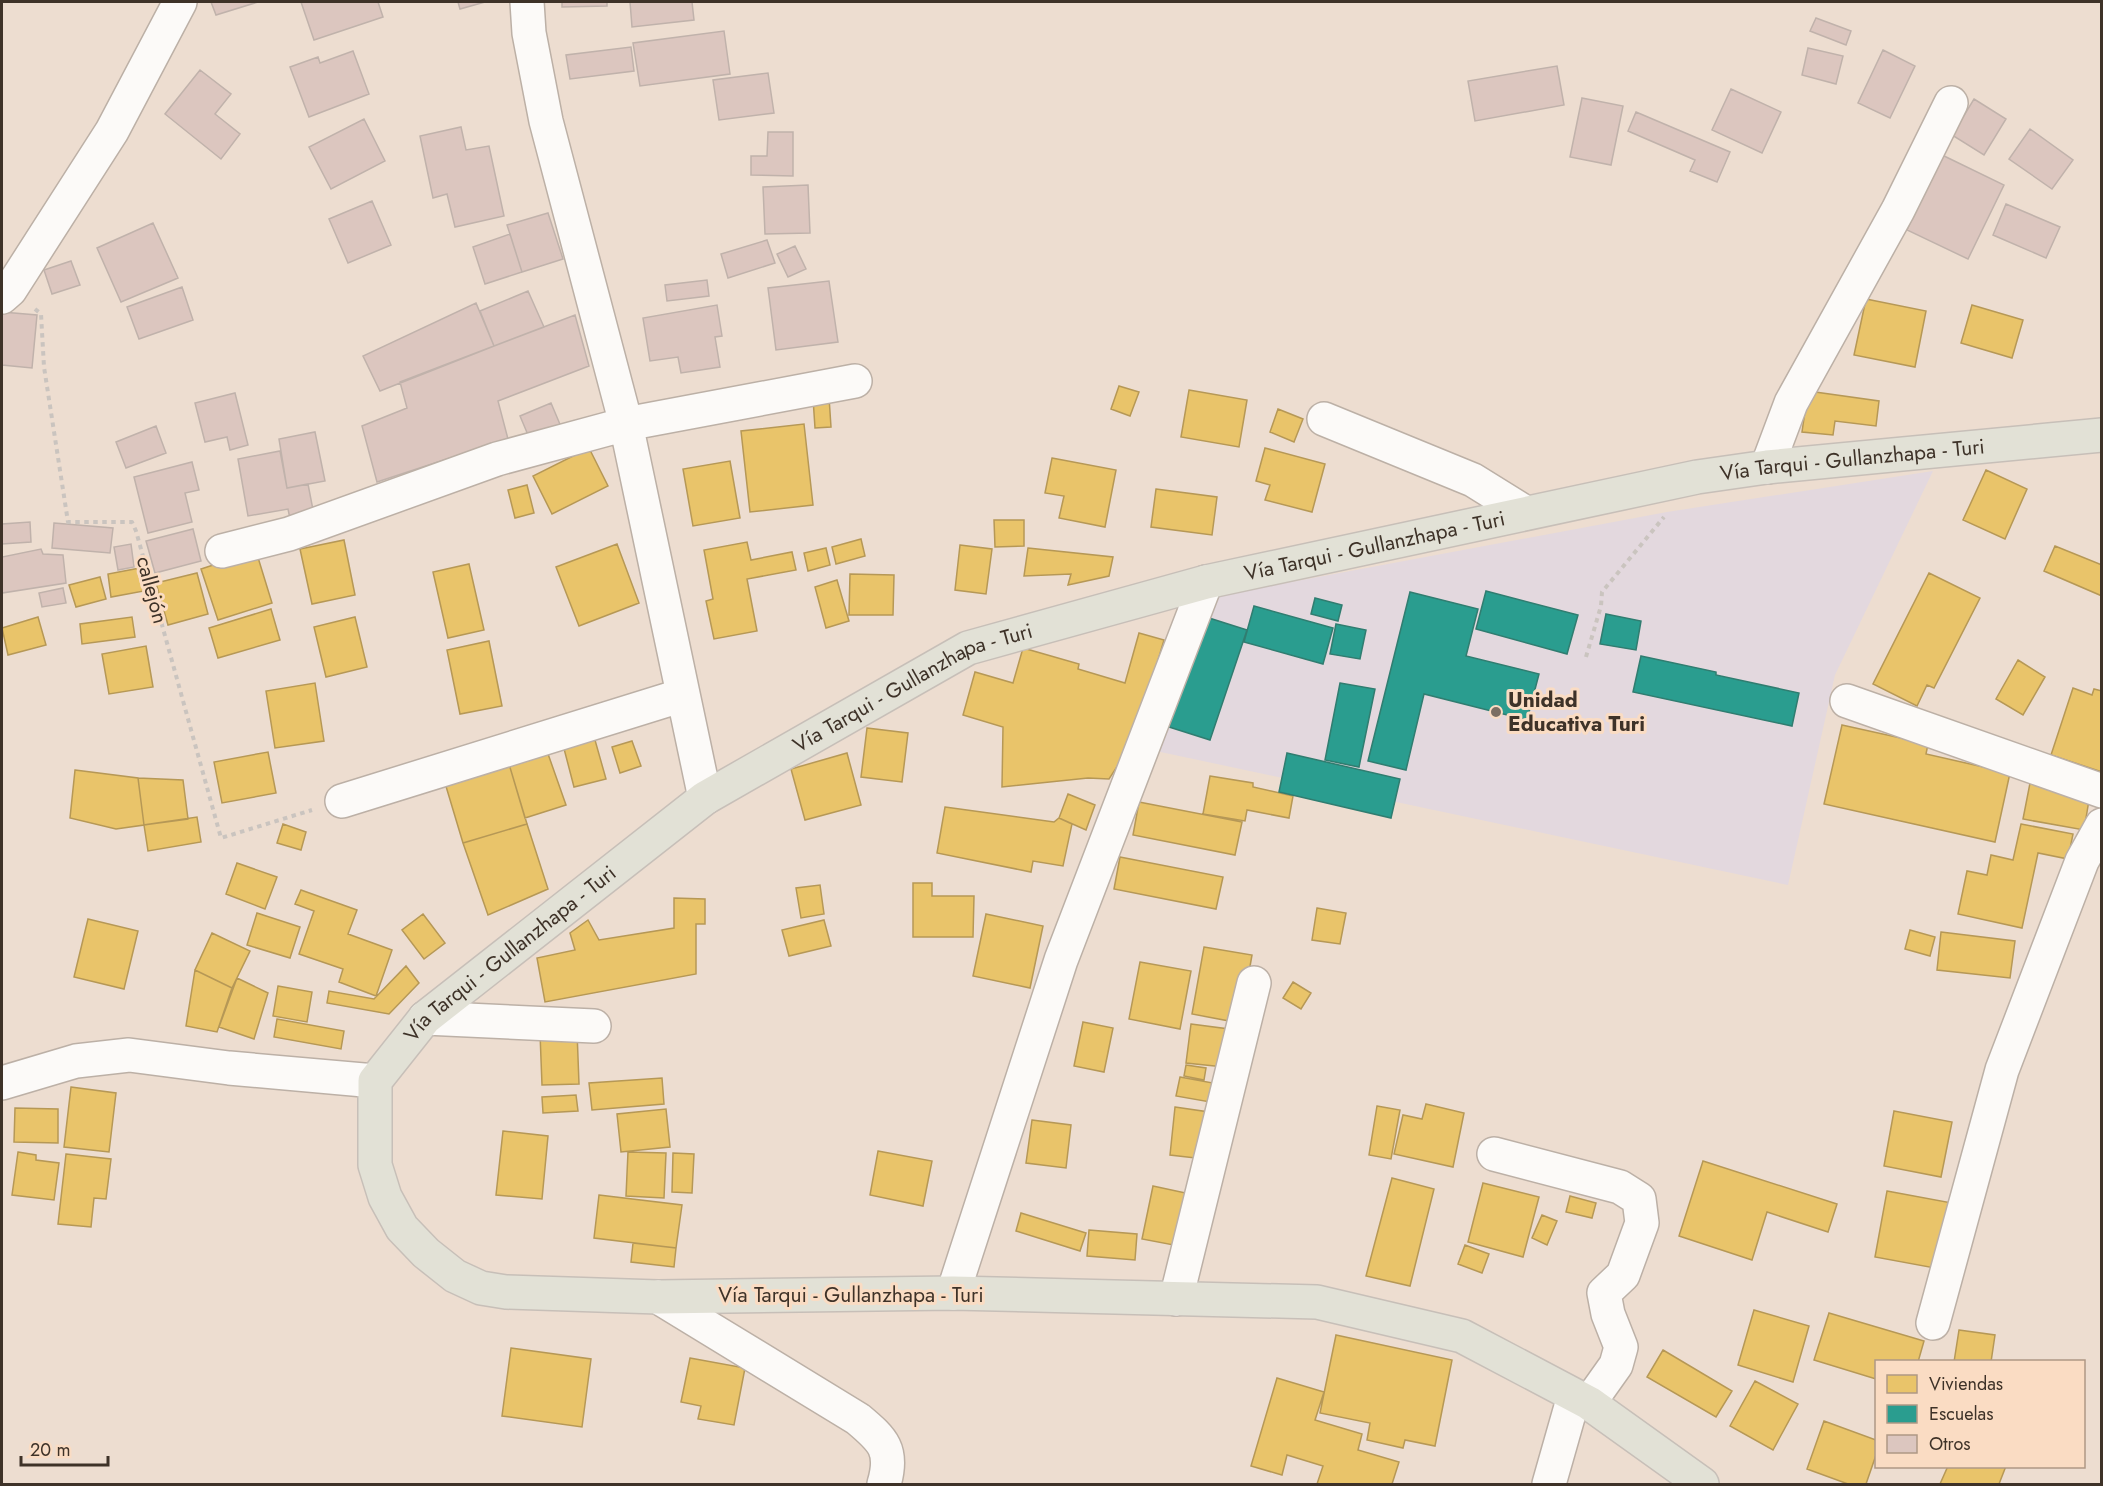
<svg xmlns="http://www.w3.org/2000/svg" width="2103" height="1486" font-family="Jost,sans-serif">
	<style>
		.education { fill: #e3d8de }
		.homes { fill: #e9c46a; stroke: #b69856; stroke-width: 1.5 }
		.schools { fill: #2a9d8f; stroke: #307d70; stroke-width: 1.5 }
		.building { fill: #dcc6bf; stroke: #c0b2ab; stroke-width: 1.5 }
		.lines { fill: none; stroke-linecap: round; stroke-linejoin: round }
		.minor-casing { stroke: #bcb0a6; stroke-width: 36 }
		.major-casing { stroke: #c7bfb8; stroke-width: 36 }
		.path { stroke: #cac4bf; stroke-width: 4; stroke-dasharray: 4.5 4.5; stroke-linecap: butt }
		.minor { stroke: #fcfaf8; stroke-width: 33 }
		.major { stroke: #e2e1d6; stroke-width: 33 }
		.poi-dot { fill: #7b6e63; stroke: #fadcc3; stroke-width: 2 }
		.labels { text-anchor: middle; stroke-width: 6; stroke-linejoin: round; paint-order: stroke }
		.street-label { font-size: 21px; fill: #3e3228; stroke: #fadcc3 }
		.poi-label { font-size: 21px; font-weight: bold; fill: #3e3228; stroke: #fadcc3; text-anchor: start }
	</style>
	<rect width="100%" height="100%" fill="#edddd0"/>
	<!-- education -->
	<path class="education" d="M 1933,471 L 1835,675 L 1788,885 L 1151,750 L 1206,598 L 1667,512 Z"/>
	<!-- homes -->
	<path class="homes" d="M 1866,299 L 1926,311 L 1915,367 L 1854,355 Z
		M 1972,305 L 2023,320 L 2012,358 L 1961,343 Z
		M 1119,386 L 1139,392 L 1130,416 L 1111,409 Z
		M 1189,390 L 1247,400 L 1239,447 L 1181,437 Z
		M 1808,391 L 1879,401 L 1876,426 L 1835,421 L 1833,435 L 1802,432 Z
		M 829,397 L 831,427 L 815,428 L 813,398 Z
		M 1278,409 L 1303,419 L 1294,442 L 1270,432 Z
		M 804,424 L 813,505 L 750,512 L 741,431 Z
		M 589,448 L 608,486 L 552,514 L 533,476 Z
		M 1265,448 L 1325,464 L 1312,512 L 1265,500 L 1270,485 L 1256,481 Z
		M 1052,458 L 1116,470 L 1105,527 L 1059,518 L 1064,496 L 1045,493 Z
		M 730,461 L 740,518 L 693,526 L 683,469 Z
		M 1986,470 L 2027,489 L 2005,539 L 1963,520 Z
		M 527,485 L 534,513 L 515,518 L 508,490 Z
		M 1156,489 L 1217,497 L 1212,535 L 1151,527 Z
		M 994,520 L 1024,520 L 1024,546 L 995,547 Z
		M 861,539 L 865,556 L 836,564 L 832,547 Z
		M 344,540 L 355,595 L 312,604 L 300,549 Z
		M 747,542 L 751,560 L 792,552 L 796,570 L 747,579 L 757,631 L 714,639 L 706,601 L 713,599 L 704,550 Z
		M 617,544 L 639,603 L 579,626 L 556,567 Z
		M 960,545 L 992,549 L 986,594 L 955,590 Z
		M 2055,546 L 2102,565 L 2102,596 L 2044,571 Z
		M 826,548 L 830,565 L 808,571 L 804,553 Z
		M 1028,548 L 1113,557 L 1109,576 L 1068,585 L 1071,574 L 1024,576 Z
		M 256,551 L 272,603 L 218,620 L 201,569 Z
		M 469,564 L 484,630 L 448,638 L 433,572 Z
		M 140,568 L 144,591 L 111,597 L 108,574 Z
		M 197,573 L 208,614 L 168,625 L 156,583 Z
		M 1929,573 L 1980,598 L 1934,688 L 1927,685 L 1917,706 L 1873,684 Z
		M 850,574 L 894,575 L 893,615 L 849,615 Z
		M 100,577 L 106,599 L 76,607 L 69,585 Z
		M 837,580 L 849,621 L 826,628 L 815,587 Z
		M 271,609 L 280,640 L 218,658 L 209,628 Z
		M 38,617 L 46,645 L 8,655 L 2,628 Z
		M 132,617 L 135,637 L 82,644 L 80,624 Z
		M 355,617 L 367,667 L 326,677 L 314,627 Z
		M 1139,633 L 1164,640 L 1135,739 L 1109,779 L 1088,778 L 1002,787 L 1003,727 L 963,715 L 975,672 L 1013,683 L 1023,648 L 1079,664 L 1078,669 L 1125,683 Z
		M 489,641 L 502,706 L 460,714 L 447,650 Z
		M 146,646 L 153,687 L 109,694 L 102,654 Z
		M 2018,660 L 2045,677 L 2023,715 L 1996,699 Z
		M 315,683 L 324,741 L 275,748 L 266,691 Z
		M 2073,688 L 2092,695 L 2094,689 L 2102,691 L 2102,772 L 2051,755 Z
		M 1842,725 L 1928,744 L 1926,754 L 2010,773 L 1995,842 L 1824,804 Z
		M 867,728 L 908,733 L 902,782 L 861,777 Z
		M 593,733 L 606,779 L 574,787 L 562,741 Z
		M 632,741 L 641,766 L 620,773 L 612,747 Z
		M 547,751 L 566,805 L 525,818 L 509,764 Z
		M 268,752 L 276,793 L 222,803 L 214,762 Z
		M 847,753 L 861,805 L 805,820 L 791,769 Z
		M 509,764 L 527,824 L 463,843 L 445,783 Z
		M 75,770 L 138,778 L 144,825 L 116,829 L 70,818 Z
		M 1210,776 L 1253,783 L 1253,787 L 1293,796 L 1289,818 L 1247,810 L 1245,821 L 1203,814 Z
		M 138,778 L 183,780 L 188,819 L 144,825 Z
		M 2030,783 L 2090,794 L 2084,830 L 2023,819 Z
		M 1068,794 L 1095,805 L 1086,830 L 1059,818 Z
		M 1139,802 L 1242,822 L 1235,855 L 1133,835 Z
		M 945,807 L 1054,822 L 1059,818 L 1072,824 L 1063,866 L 1033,861 L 1031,872 L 937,853 Z
		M 197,817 L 201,842 L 148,851 L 144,825 Z
		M 283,824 L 306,832 L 301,850 L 277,843 Z
		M 527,824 L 548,889 L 488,915 L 463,843 Z
		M 2021,824 L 2073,834 L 2068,859 L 2038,853 L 2022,928 L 1958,914 L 1967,871 L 1987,875 L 1991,855 L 2013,860 Z
		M 1120,857 L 1223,877 L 1216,909 L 1114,889 Z
		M 237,863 L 277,877 L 265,909 L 226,894 Z
		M 913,883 L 932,883 L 932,896 L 974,896 L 973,937 L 913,937 Z
		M 820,885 L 824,914 L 801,918 L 796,888 Z
		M 301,890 L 357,910 L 348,934 L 392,950 L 376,996 L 339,982 L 343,969 L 299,954 L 314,911 L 295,904 Z
		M 674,898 L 705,899 L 705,924 L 696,924 L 696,974 L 545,1002 L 537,958 L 575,950 L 570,933 L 588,920 L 599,940 L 674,928 Z
		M 1317,908 L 1346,913 L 1340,944 L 1312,940 Z
		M 257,913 L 300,927 L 290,958 L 247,945 Z
		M 423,914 L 445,943 L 424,959 L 402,930 Z
		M 986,914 L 1043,926 L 1030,988 L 973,976 Z
		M 88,919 L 138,931 L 124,989 L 74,977 Z
		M 824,920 L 831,946 L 789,956 L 782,930 Z
		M 1910,930 L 1935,937 L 1930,956 L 1905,949 Z
		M 1941,932 L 2015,941 L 2010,978 L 1937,970 Z
		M 212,933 L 250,951 L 232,988 L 195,970 Z
		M 1204,947 L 1252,955 L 1240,1023 L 1192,1014 Z
		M 1140,962 L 1191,971 L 1180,1029 L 1129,1019 Z
		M 406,966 L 419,983 L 389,1014 L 327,1003 L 329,991 L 374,999 Z
		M 195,970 L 232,988 L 217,1032 L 186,1026 Z
		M 237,978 L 268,993 L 254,1039 L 219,1027 Z
		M 1293,982 L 1311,993 L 1301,1009 L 1283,998 Z
		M 278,986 L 312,992 L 307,1022 L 273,1016 Z
		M 277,1019 L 344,1031 L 341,1049 L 274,1037 Z
		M 1083,1022 L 1113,1028 L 1104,1072 L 1074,1066 Z
		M 1191,1024 L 1229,1029 L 1224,1067 L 1186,1063 Z
		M 577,1031 L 579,1084 L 542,1085 L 540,1033 Z
		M 1186,1065 L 1206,1068 L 1204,1080 L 1184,1076 Z
		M 1180,1077 L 1213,1083 L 1210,1102 L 1176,1096 Z
		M 662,1078 L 664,1104 L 592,1110 L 589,1083 Z
		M 71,1087 L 116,1093 L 109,1152 L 64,1147 Z
		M 576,1095 L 578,1111 L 543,1113 L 542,1097 Z
		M 1426,1104 L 1464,1113 L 1453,1167 L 1394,1154 L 1403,1115 L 1422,1119 Z
		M 1377,1106 L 1400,1110 L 1391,1159 L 1369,1155 Z
		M 1175,1107 L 1209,1112 L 1204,1159 L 1170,1155 Z
		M 15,1108 L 58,1109 L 58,1143 L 14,1142 Z
		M 666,1109 L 670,1147 L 621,1152 L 617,1114 Z
		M 1894,1111 L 1952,1122 L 1941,1177 L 1884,1166 Z
		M 1032,1120 L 1071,1125 L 1066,1168 L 1026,1163 Z
		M 503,1131 L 548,1136 L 542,1199 L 496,1195 Z
		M 878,1151 L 932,1161 L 923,1206 L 870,1195 Z
		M 18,1152 L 36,1155 L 36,1160 L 59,1163 L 54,1200 L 12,1195 Z
		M 628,1152 L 666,1153 L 664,1198 L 626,1196 Z
		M 673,1153 L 694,1154 L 692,1193 L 672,1192 Z
		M 66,1154 L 111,1159 L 106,1199 L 94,1198 L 91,1227 L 58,1224 Z
		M 1703,1161 L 1837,1204 L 1828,1232 L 1767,1212 L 1752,1260 L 1679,1236 Z
		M 1392,1178 L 1434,1189 L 1410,1286 L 1366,1276 Z
		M 1483,1183 L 1539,1197 L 1523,1257 L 1468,1242 Z
		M 1153,1186 L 1195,1195 L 1184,1247 L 1142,1239 Z
		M 1887,1191 L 1952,1203 L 1940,1269 L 1875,1257 Z
		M 599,1195 L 682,1205 L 676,1248 L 594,1238 Z
		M 1570,1196 L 1596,1203 L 1592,1218 L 1566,1212 Z
		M 1021,1213 L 1086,1233 L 1080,1251 L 1016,1231 Z
		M 1542,1215 L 1557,1221 L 1547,1245 L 1532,1238 Z
		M 1089,1230 L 1137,1234 L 1135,1260 L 1087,1256 Z
		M 633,1243 L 676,1248 L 674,1267 L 631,1262 Z
		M 1465,1245 L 1489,1254 L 1482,1273 L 1458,1264 Z
		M 1754,1310 L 1809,1326 L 1793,1382 L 1738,1365 Z
		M 1829,1313 L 1924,1341 L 1918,1362 L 1876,1362 L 1876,1379 L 1814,1360 Z
		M 1959,1330 L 1995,1335 L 1991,1362 L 1954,1362 Z
		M 1336,1335 L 1452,1360 L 1435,1446 L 1405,1440 L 1403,1448 L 1367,1440 L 1370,1423 L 1320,1413 Z
		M 511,1348 L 591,1359 L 582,1427 L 502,1416 Z
		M 1663,1350 L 1732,1391 L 1716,1417 L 1647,1377 Z
		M 690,1358 L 745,1368 L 734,1425 L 698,1419 L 701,1406 L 681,1402 Z
		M 1277,1378 L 1324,1392 L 1315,1420 L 1362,1434 L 1358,1450 L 1399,1462 L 1392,1484 L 1317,1484 L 1323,1466 L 1287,1455 L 1282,1475 L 1251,1466 Z
		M 1755,1381 L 1798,1404 L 1773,1450 L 1730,1426 Z
		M 1824,1421 L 1876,1440 L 1876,1455 L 1866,1484 L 1848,1484 L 1807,1469 Z
		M 1948,1466 L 2006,1466 L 1999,1484 L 1940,1484 Z"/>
	<!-- schools -->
	<path class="schools" d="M 1486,591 L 1578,615 L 1567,654 L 1476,629 Z
		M 1410,592 L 1478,609 L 1466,656 L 1539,674 L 1527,720 L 1424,694 L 1406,770 L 1368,761 Z
		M 1315,598 L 1342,605 L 1338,621 L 1311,614 Z
		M 1254,606 L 1333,628 L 1323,664 L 1244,642 Z
		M 1606,614 L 1641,621 L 1636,650 L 1600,644 Z
		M 1206,617 L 1247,630 L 1210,740 L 1169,727 Z
		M 1336,624 L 1366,630 L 1360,659 L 1330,654 Z
		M 1641,656 L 1716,672 L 1716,675 L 1799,693 L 1792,726 L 1633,692 Z
		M 1340,683 L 1375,689 L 1359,767 L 1325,760 Z
		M 1287,753 L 1400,779 L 1391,818 L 1279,792 Z"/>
	<!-- building -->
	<path class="building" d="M 211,2 L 258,2 L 216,15 Z
		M 301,2 L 378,2 L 383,17 L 314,40 Z
		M 458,2 L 485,2 L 460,9 Z
		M 562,2 L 607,2 L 607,6 L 562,7 Z
		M 630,2 L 692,2 L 694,20 L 632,27 Z
		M 1816,18 L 1851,31 L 1846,45 L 1810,31 Z
		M 724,31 L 730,74 L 640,86 L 633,43 Z
		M 631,47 L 634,71 L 570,79 L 566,55 Z
		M 1808,48 L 1843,56 L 1836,84 L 1802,75 Z
		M 1883,50 L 1915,66 L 1890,118 L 1858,103 Z
		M 353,51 L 369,94 L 309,117 L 290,67 L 318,57 L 320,63 Z
		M 1557,66 L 1564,105 L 1475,121 L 1468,81 Z
		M 200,70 L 231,94 L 215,114 L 240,134 L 221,159 L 165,114 Z
		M 768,73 L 774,113 L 719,120 L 713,80 Z
		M 1731,89 L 1781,112 L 1762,153 L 1712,130 Z
		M 1582,98 L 1623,106 L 1611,165 L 1570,157 Z
		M 1974,99 L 2006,119 L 1984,155 L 1952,135 Z
		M 1636,112 L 1730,152 L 1717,182 L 1690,171 L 1695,160 L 1628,131 Z
		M 364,119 L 385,161 L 331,189 L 309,147 Z
		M 461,127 L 466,150 L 489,146 L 504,216 L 455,227 L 447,194 L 433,198 L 420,136 Z
		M 2030,129 L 2073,160 L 2052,189 L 2009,159 Z
		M 768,132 L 793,132 L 793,176 L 751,175 L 751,156 L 767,156 Z
		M 1940,154 L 2004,185 L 1968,259 L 1907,230 Z
		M 808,185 L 810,233 L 765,234 L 763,187 Z
		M 372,201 L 391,245 L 348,263 L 329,219 Z
		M 2006,204 L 2060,227 L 2046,258 L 1993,235 Z
		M 548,213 L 563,259 L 522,272 L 507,225 Z
		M 153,223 L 178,278 L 121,302 L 97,248 Z
		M 510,234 L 522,272 L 485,284 L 473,247 Z
		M 767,240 L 775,263 L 728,278 L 721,254 Z
		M 795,246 L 806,269 L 788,277 L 777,254 Z
		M 71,261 L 80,285 L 52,294 L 44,270 Z
		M 707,280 L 709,296 L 667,301 L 665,285 Z
		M 829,281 L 838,342 L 776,350 L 768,288 Z
		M 182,287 L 193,320 L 139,339 L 127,307 Z
		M 528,291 L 544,327 L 494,346 L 480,311 Z
		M 476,303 L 494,346 L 380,391 L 363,356 Z
		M 717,305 L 722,336 L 715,337 L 720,367 L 681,373 L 678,357 L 650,361 L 643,318 Z
		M 2,312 L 37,315 L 32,368 L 2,365 Z
		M 575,315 L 589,366 L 498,401 L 508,439 L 377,482 L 362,426 L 407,408 L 400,382 Z
		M 235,393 L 248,445 L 230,450 L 227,437 L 205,442 L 195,403 Z
		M 551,403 L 562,429 L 531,442 L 520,416 Z
		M 156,426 L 166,453 L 126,468 L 116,442 Z
		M 315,432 L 325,481 L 287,488 L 279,439 Z
		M 280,451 L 287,488 L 308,484 L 314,515 L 290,519 L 288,509 L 248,516 L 238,459 Z
		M 192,462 L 199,490 L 185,493 L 192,522 L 148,533 L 134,477 Z
		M 30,522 L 31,542 L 2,544 L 2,524 Z
		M 54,523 L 113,528 L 110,553 L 52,548 Z
		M 193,529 L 201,561 L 155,573 L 146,541 Z
		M 131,544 L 134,567 L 118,570 L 114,547 Z
		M 41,549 L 43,554 L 63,555 L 66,583 L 2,593 L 2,557 Z
		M 63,588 L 66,603 L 42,607 L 39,593 Z"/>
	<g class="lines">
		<defs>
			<path id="minor" d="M 527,2 L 529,33 L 546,121 L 626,424 L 705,798
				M 2,297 L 10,290 L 112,131 L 180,2
				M 1324,419 L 1473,480 L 1526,513
				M 1767,467 L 1791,403 L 1898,210 L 1951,103
				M 222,551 L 289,534 L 497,459 L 626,424 L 855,381
				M 1847,701 L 2102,791
				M 342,801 L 683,695
				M 425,1018 L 594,1026
				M 2,1083 L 76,1061 L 129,1055 L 229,1068 L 375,1081
				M 1494,1154 L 1620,1187 L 1639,1199 L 1642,1223 L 1623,1275 L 1604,1293 L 1608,1314 L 1621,1347 L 1616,1365 L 1589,1403
				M 953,1293 L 1061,960 L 1206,582
				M 658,1297 L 858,1419 C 883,1440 894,1450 884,1484
				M 1176,1299 L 1254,983
				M 1933,1323 L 2002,1070 L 2082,861 L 2102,825
				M 1549,1484 L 1574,1396"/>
			<g id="major">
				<path id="s1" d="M 1702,1484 L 1589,1403 L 1462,1336 L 1317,1302 L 953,1293 L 658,1297 L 506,1292 L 481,1288 L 455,1276 L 426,1253 L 402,1228 L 385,1197 L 375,1165 L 375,1081 L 425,1018 L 705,798 L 968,648 L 1206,582 L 1697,477 L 1767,467 L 2102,435"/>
			</g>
		</defs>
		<!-- minor casing -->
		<use href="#minor" class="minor-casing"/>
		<!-- major casing -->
		<use href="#major" class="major-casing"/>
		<!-- path -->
		<path class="path" d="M 35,309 L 41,314 L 44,367 L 68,522 L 132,522 L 136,531 L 221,838 L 312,810
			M 1586,657 L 1601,606 L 1602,592 L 1664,517"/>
		<!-- minor -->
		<use href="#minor" class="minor"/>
		<!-- major -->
		<use href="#major" class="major"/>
	</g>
	<!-- markers -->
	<circle class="poi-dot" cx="1496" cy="712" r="6"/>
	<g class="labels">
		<!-- street labels -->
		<g class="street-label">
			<text dy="7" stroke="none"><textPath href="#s1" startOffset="3166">Vía Tarqui - Gullanzhapa - Turi</textPath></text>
			<text dy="7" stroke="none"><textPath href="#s1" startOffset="2680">Vía Tarqui - Gullanzhapa - Turi</textPath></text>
			<text transform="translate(152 590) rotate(75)" y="7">callejón</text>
			<text dy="7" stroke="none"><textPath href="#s1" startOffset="2194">Vía Tarqui - Gullanzhapa - Turi</textPath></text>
			<text dy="7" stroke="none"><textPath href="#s1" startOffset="1708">Vía Tarqui - Gullanzhapa - Turi</textPath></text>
			<text x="851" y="1302">Vía Tarqui - Gullanzhapa - Turi</text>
		</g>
		<!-- poi labels -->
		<g class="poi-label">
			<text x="1508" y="707">Unidad<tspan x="1508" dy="24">Educativa Turi</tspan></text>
		</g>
	</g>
	<!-- border -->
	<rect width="2103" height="1486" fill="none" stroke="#3e3228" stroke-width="6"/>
	<!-- legend -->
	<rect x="1875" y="1360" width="210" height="108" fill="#fadcc3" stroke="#af9885" stroke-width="1.5"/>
	<rect x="1887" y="1375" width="30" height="18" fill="#e9c46a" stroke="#af9885" stroke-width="1.5"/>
	<text x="1929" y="1390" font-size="18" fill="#3e3228">Viviendas</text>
	<rect x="1887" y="1405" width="30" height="18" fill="#2a9d8f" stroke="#af9885" stroke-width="1.5"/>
	<text x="1929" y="1420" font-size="18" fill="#3e3228">Escuelas</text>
	<rect x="1887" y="1435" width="30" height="18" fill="#dcc6bf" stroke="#af9885" stroke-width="1.5"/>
	<text x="1929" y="1450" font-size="18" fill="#3e3228">Otros</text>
	<!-- scale -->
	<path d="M21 1456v9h87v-9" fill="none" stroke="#3e3228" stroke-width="3"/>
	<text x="30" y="1456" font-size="18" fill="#3e3228" stroke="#fadcc3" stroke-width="4.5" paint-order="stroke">20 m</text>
</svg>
